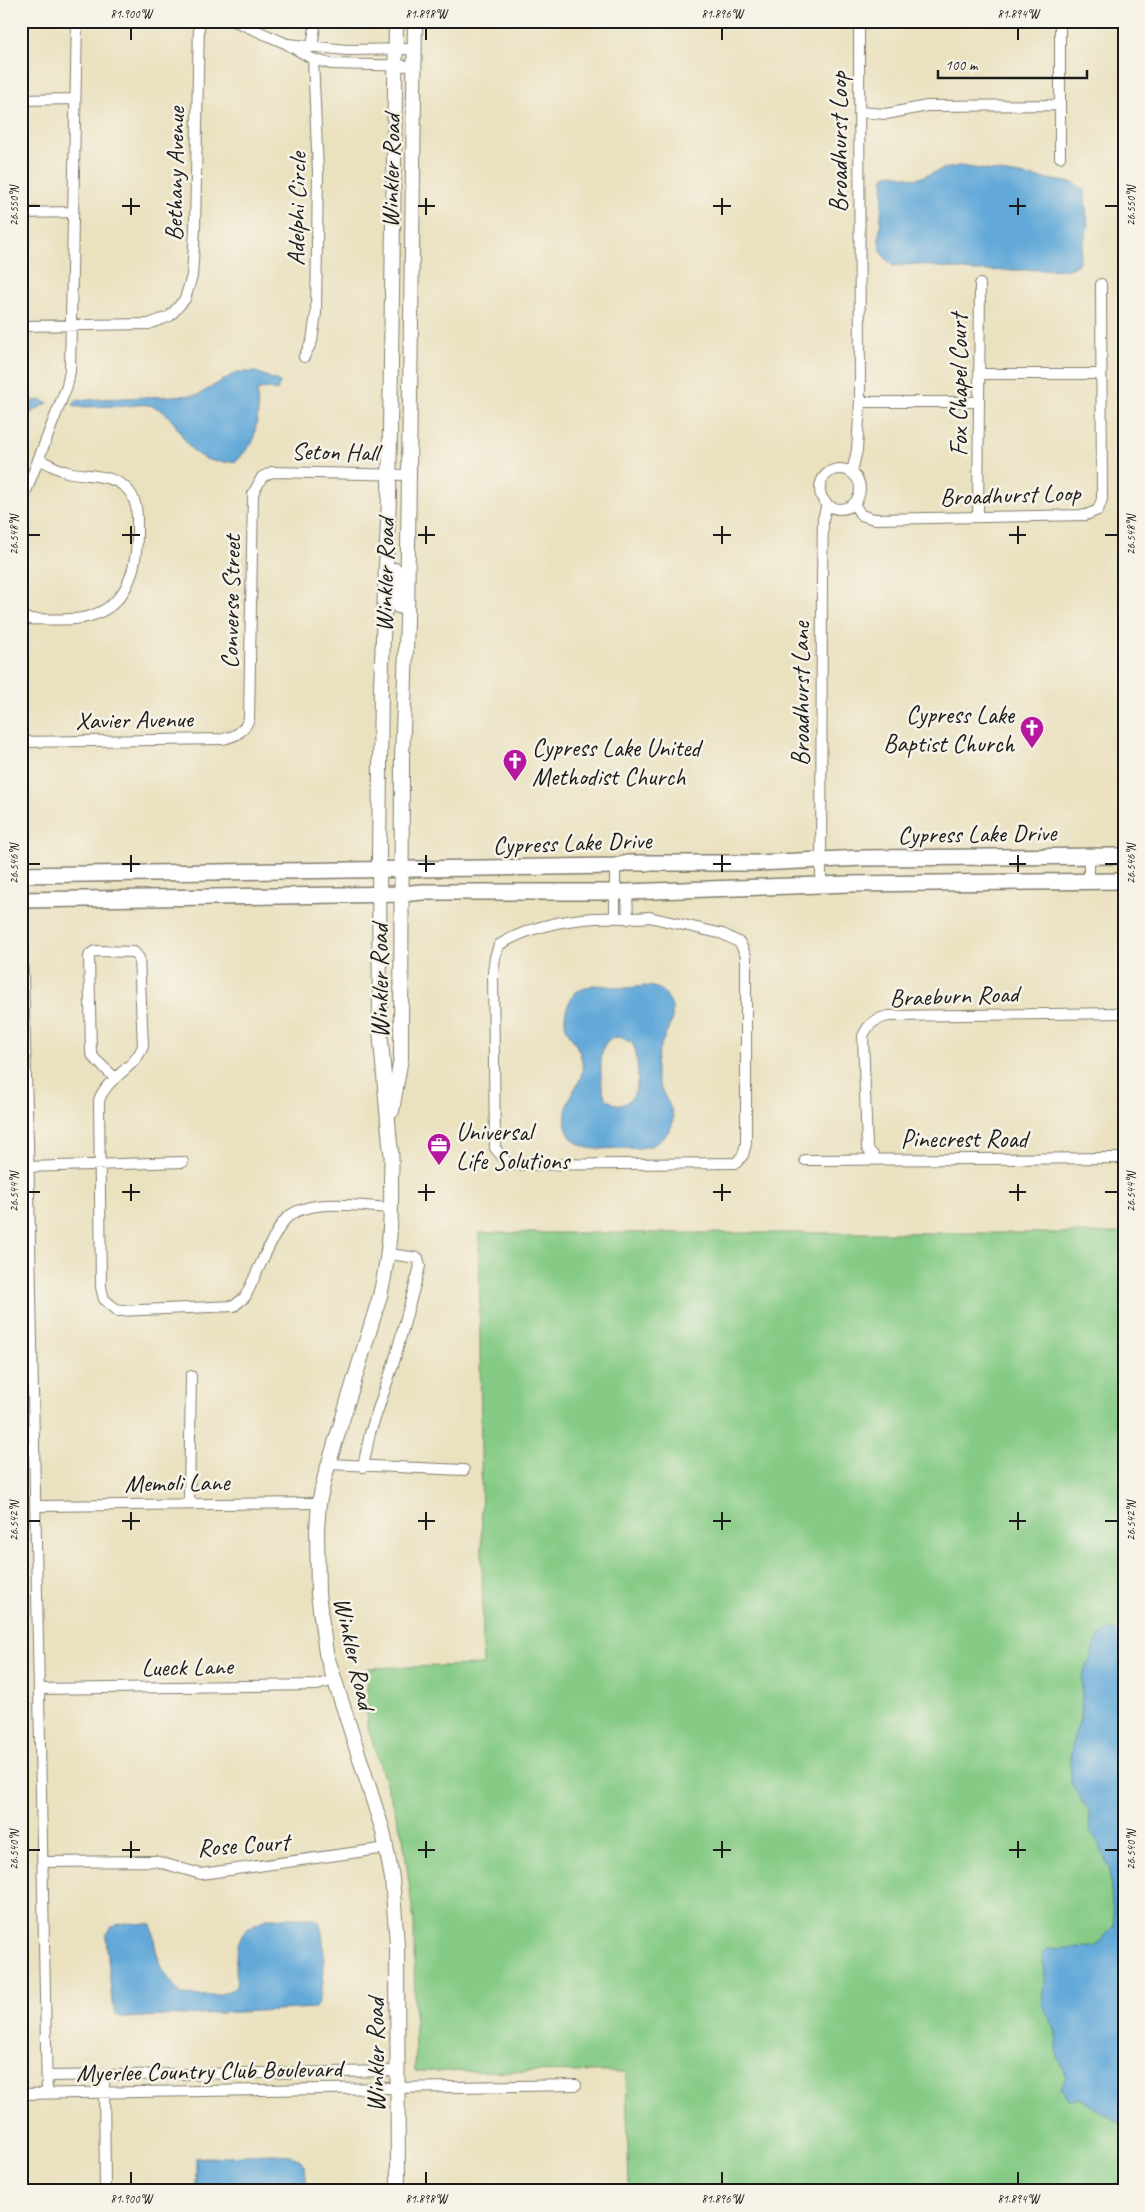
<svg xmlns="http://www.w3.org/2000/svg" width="1145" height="2212" font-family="Caveat,sans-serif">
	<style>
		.green { fill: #85cb85; stroke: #507450 }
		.water { fill: #62a9d9; stroke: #3f627a; fill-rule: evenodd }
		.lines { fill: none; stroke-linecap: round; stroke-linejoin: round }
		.minor-casing { stroke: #837e6e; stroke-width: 12 }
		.tertiary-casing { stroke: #837e6e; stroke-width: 16 }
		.secondary-casing { stroke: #837e6e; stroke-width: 18 }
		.minor { stroke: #fff; stroke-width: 10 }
		.tertiary { stroke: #fff; stroke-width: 14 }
		.secondary { stroke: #fff; stroke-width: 15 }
		.ticks { fill: none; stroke: #1c1c1c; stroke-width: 2 }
		.labels { text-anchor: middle; stroke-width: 5; stroke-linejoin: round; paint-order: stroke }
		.street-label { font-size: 25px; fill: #1c1c1c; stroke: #f7f3e8 }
		.poi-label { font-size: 25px; fill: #1c1c1c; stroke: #f7f3e8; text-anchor: start }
		.neatline { fill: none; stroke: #1c1c1c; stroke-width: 2 }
		.ticks-label { font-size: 12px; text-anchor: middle; fill: #1c1c1c }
	</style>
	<rect width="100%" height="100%" fill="#f7f3e8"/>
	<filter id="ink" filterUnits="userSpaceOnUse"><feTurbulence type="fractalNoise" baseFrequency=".02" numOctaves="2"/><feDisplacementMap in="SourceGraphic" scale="10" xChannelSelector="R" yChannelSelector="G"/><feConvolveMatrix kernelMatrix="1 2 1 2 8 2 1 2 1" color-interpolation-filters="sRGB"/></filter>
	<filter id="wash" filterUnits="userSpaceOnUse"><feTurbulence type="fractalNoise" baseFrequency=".0096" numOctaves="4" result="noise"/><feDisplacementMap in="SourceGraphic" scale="20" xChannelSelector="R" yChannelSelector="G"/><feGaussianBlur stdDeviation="1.12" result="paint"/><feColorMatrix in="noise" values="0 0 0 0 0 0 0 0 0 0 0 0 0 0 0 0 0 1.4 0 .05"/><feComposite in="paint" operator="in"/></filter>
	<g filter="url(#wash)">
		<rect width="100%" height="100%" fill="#eae1bf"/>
		<!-- green -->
		<path class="green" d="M 479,1233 L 1124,1233 L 1124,2191 L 629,2191 L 626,2072 L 415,2071 L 414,1922 L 403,1837 L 367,1725 L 367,1668 L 483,1665 Z"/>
		<!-- water -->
		<path class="water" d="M 960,166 L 1074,183 L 1084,190 L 1088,226 L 1078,264 L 1069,269 L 973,271 L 915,264 L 893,266 L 882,254 L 879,241 L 884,177 L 890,173 L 917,179 L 943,169 Z
			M 237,372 L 256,372 L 280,382 L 277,391 L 267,388 L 257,391 L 258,415 L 253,442 L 237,461 C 175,470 190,416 149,405 C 143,404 135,405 129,406 C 111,406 93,407 75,407 L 73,404 L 77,400 L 198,395 Z
			M 40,400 L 48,403 L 27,415 L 21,432 L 21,402 Z
			M 593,985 C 603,985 613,987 623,988 C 638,988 655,981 666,995 C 681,1015 666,1030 660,1048 C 657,1055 656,1063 656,1070 C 656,1098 692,1115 659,1141 C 648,1150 632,1148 619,1148 C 610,1148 598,1150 589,1148 C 560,1141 562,1113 573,1092 C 576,1086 581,1079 582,1072 C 586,1035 547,1036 575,992 ZM 620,1037 L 632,1043 L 635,1049 C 638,1068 643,1098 621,1105 C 616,1104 611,1103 607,1099 C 600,1093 599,1054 604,1046 C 607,1039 613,1037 620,1037 Z
			M 1109,1630 L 1116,1630 L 1124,1640 L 1124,2126 L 1079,2098 L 1068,2099 L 1061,2088 L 1066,2076 L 1058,2059 L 1056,2032 L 1042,2004 L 1045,1972 L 1042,1956 L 1046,1949 L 1095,1947 L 1114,1926 L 1109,1868 L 1098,1842 L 1090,1831 L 1089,1811 L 1071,1783 L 1070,1759 L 1074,1737 L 1081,1716 L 1082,1678 L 1099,1637 Z
			M 271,1918 L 311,1918 L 319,1922 C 326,1940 327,1992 315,2008 L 123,2018 L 116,2014 L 112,2003 L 106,1936 L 112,1926 L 124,1923 L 152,1924 C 156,1958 159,1969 182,1995 C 198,1996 222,1998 235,1987 C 238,1980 236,1974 236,1967 C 235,1939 243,1925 271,1918 Z
			M 244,2155 C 258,2155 294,2150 302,2163 C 307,2170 306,2182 306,2191 L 196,2191 L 196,2158 Z"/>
	</g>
	<g filter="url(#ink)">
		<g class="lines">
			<defs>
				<path id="minor" d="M 234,21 L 285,43 L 313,59 L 331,64 L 414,66
					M 1060,21 L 1060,157
					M 288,44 L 347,50 L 414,49
					M 312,46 L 316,21
					M 21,100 L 75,99
					M 859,112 L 886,114 L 927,106 L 1060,105
					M 21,213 L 73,212
					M 21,326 L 149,324 L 170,316 L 185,299 L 192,276 L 195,229 L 199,21
					M 304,357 L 312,341 L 316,313 L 318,172 L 313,59
					M 980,374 L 1101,374
					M 860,402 L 979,402
					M820 489a20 20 0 1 1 40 0a20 20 0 1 1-40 0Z
					M 852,472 L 857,450 L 860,402 L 859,30 L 861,21
					M 21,504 L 67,386 L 70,371 L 77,21
					M 854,504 L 861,515 L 874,519 L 1086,515 L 1098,510 L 1102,499 L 1101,284
					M 978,517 L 980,284
					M 21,619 C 41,619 63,621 82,618 C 126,610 137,572 137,533 C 137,517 139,499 125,487 C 110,474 85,476 67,472 C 57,469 48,464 39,459
					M 21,742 L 223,739 C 237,736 244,731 249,719 L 253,494 L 262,477 L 272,472 L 409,475
					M 615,866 L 615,918
					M 1089,881 L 1089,856
					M 821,885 L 822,578 L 823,519 L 827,504
					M 627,892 L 628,919
					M 21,894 L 22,875
					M 21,912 L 28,1142 L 47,2094
					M 649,917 L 723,934 L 740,943 L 746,956 L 746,1144 L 743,1155 L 736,1163 L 509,1165 L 495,1148 L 493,973 L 495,957 L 499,945 C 527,928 562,920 595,918 C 613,917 631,919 649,917 Z
					M 115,1078 L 94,1058 L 91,1052 L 89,957 L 90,954 L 95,951 L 134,952 L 139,958 L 143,1046 C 135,1069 107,1077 99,1100 L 101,1287 L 104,1299 L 118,1311 L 234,1306 L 245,1297 C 256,1276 270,1239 284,1221 C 304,1196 363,1207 392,1208
					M 805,1160 L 1124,1158
					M 877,1160 L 867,1148 L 863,1036 C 869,1023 875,1019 889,1016 L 1124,1013
					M 28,1167 L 183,1162
					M 328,1464 L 464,1470
					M 363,1467 L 370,1433 L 394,1362 L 420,1266 L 418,1258 L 389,1254
					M 189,1503 L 191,1376
					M 36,1506 L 319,1503
					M 39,1689 L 317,1685 L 334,1680
					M 43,1862 L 155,1861 L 201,1874 L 387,1848
					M 104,2075 L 105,2191
					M 48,2076 L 397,2071
					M 21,2094 L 576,2085"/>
				<path id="tertiary" d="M 396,21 L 389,497 L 381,686 L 379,853 L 380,1030 L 390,1144 C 393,1157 391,1168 391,1182 C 392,1221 389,1258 380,1296 L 325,1476 L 319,1503 L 317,1530 L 318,1594 L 326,1653 L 383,1831 L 392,1878 L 397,1945 L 398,2191
					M 395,570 L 395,587 L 398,606 L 407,608
					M 392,1111 L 401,1058 L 402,758 L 407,621 L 415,21"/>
				<path id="secondary" d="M 21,875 L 615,866 L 628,863 L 757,863 L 863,858 L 1124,856
					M 21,900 L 402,894 L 422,892 L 627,892 L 848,884 L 1124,881"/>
			</defs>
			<!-- minor casing -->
			<use href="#minor" class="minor-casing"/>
			<!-- tertiary casing -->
			<use href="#tertiary" class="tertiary-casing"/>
			<!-- secondary casing -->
			<use href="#secondary" class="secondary-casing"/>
			<!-- minor -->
			<use href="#minor" class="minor"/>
			<!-- tertiary -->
			<use href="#tertiary" class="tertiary"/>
			<!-- secondary -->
			<use href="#secondary" class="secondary"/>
		</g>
	</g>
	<!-- ticks -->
	<path class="ticks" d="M 131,28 L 131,40M 426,28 L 426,40M 722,28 L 722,40M 1018,28 L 1018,40M 131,198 L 131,215M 426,198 L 426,215M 722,198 L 722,215M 1018,198 L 1018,215M 28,206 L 40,206M 122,206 L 140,206M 418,206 L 435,206M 713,206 L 731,206M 1009,206 L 1026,206M 1105,206 L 1118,206M 131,526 L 131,544M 426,526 L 426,544M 722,526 L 722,544M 1018,526 L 1018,544M 28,535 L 40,535M 122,535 L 140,535M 418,535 L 435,535M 713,535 L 731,535M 1009,535 L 1026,535M 1105,535 L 1118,535M 131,855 L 131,872M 426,855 L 426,872M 722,855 L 722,872M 1018,855 L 1018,872M 28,864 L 40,864M 122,864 L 140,864M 418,864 L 435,864M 713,864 L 731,864M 1009,864 L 1026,864M 1105,864 L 1118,864M 131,1184 L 131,1201M 426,1184 L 426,1201M 722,1184 L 722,1201M 1018,1184 L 1018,1201M 28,1192 L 40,1192M 122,1192 L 140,1192M 418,1192 L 435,1192M 713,1192 L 731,1192M 1009,1192 L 1026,1192M 1105,1192 L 1118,1192M 131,1512 L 131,1530M 426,1512 L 426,1530M 722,1512 L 722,1530M 1018,1512 L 1018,1530M 28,1521 L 40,1521M 122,1521 L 140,1521M 418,1521 L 435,1521M 713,1521 L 731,1521M 1009,1521 L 1026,1521M 1105,1521 L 1118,1521M 131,1841 L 131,1858M 426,1841 L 426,1858M 722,1841 L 722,1858M 1018,1841 L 1018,1858M 28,1850 L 40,1850M 122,1850 L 140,1850M 418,1850 L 435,1850M 713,1850 L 731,1850M 1009,1850 L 1026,1850M 1105,1850 L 1118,1850M 131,2172 L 131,2184M 426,2172 L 426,2184M 722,2172 L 722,2184M 1018,2172 L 1018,2184"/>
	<!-- icons -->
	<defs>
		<symbol id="church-pin" viewBox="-11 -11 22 30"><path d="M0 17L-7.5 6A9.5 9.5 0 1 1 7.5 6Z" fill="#b5179e" stroke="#f7f3e8"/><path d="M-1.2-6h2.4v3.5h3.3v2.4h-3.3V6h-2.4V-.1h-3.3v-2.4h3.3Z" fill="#fff"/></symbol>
		<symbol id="office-pin" viewBox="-11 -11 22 30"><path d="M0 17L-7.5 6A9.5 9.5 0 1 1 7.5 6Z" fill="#b5179e" stroke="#f7f3e8"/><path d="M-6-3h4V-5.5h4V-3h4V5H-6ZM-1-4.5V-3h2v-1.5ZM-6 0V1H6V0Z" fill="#fff"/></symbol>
	</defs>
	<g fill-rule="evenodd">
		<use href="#church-pin" x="1018" y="714" width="28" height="38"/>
		<use href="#church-pin" x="501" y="747" width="28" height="38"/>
		<use href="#office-pin" x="425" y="1131" width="28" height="38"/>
	</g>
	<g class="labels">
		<!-- street labels -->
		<g class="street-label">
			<text transform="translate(838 142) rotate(-90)" y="9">Broadhurst Loop</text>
			<text transform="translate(390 171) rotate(-89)" y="9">Winkler Road</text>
			<text transform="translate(174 174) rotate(-89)" y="9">Bethany Avenue</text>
			<text transform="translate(296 209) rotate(-89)" y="9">Adelphi Circle</text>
			<text transform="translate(958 385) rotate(-90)" y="9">Fox Chapel Court</text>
			<text transform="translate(335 451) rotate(1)" y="9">Seton Hall</text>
			<text transform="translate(1010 494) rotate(-2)" y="9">Broadhurst Loop</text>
			<text transform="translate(384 575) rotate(-89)" y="9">Winkler Road</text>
			<text transform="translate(230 602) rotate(-89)" y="9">Converse Street</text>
			<text transform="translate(800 694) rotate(-90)" y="9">Broadhurst Lane</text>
			<text transform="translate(134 719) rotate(-1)" y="9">Xavier Avenue</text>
			<text transform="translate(977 833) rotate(-1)" y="9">Cypress Lake Drive</text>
			<text transform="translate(572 842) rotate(-2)" y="9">Cypress Lake Drive</text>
			<text transform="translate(379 981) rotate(-90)" y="9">Winkler Road</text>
			<text transform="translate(954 995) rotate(-2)" y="9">Braeburn Road</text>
			<text x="964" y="1147">Pinecrest Road</text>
			<text transform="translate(177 1482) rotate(-1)" y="9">Memoli Lane</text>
			<text transform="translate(355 1653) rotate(77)" y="9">Winkler Road</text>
			<text transform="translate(187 1666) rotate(-1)" y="9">Lueck Lane</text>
			<text transform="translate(243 1844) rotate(-4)" y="9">Rose Court</text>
			<text transform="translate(375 2055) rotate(-90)" y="9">Winkler Road</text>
			<text transform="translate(209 2070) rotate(-1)" y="9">Myerlee Country Club Boulevard</text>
		</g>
		<!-- poi labels -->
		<g class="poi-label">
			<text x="1014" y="723" text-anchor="end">Cypress Lake<tspan x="1014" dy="29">Baptist Church</tspan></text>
			<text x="532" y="756">Cypress Lake United<tspan x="532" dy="29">Methodist Church</tspan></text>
			<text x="456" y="1140">Universal<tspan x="456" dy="29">Life Solutions</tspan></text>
		</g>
	</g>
	<!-- margin -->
	<rect width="1145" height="2212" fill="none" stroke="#f7f3e8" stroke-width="55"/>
	<!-- scale -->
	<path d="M938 70v8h149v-8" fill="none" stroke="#1c1c1c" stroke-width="2.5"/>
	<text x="945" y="70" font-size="15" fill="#1c1c1c" stroke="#f7f3e8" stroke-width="4" paint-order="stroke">100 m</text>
	<rect x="28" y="28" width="1090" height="2156" class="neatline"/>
	<g class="ticks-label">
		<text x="131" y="18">81.900°W</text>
		<text x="426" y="18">81.898°W</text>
		<text x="722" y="18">81.896°W</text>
		<text x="1018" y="18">81.894°W</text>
		<text transform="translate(14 206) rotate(-90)" y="4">26.550°N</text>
		<text transform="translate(1131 206) rotate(-90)" y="4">26.550°N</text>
		<text transform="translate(14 535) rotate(-90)" y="4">26.548°N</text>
		<text transform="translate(1131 535) rotate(-90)" y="4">26.548°N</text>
		<text transform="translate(14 864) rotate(-90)" y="4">26.546°N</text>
		<text transform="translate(1131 864) rotate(-90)" y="4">26.546°N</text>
		<text transform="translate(14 1192) rotate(-90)" y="4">26.544°N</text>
		<text transform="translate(1131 1192) rotate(-90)" y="4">26.544°N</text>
		<text transform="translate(14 1521) rotate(-90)" y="4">26.542°N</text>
		<text transform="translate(1131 1521) rotate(-90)" y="4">26.542°N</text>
		<text transform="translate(14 1850) rotate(-90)" y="4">26.540°N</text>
		<text transform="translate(1131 1850) rotate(-90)" y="4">26.540°N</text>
		<text x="131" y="2203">81.900°W</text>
		<text x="426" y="2203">81.898°W</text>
		<text x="722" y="2203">81.896°W</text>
		<text x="1018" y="2203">81.894°W</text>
	</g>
</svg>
